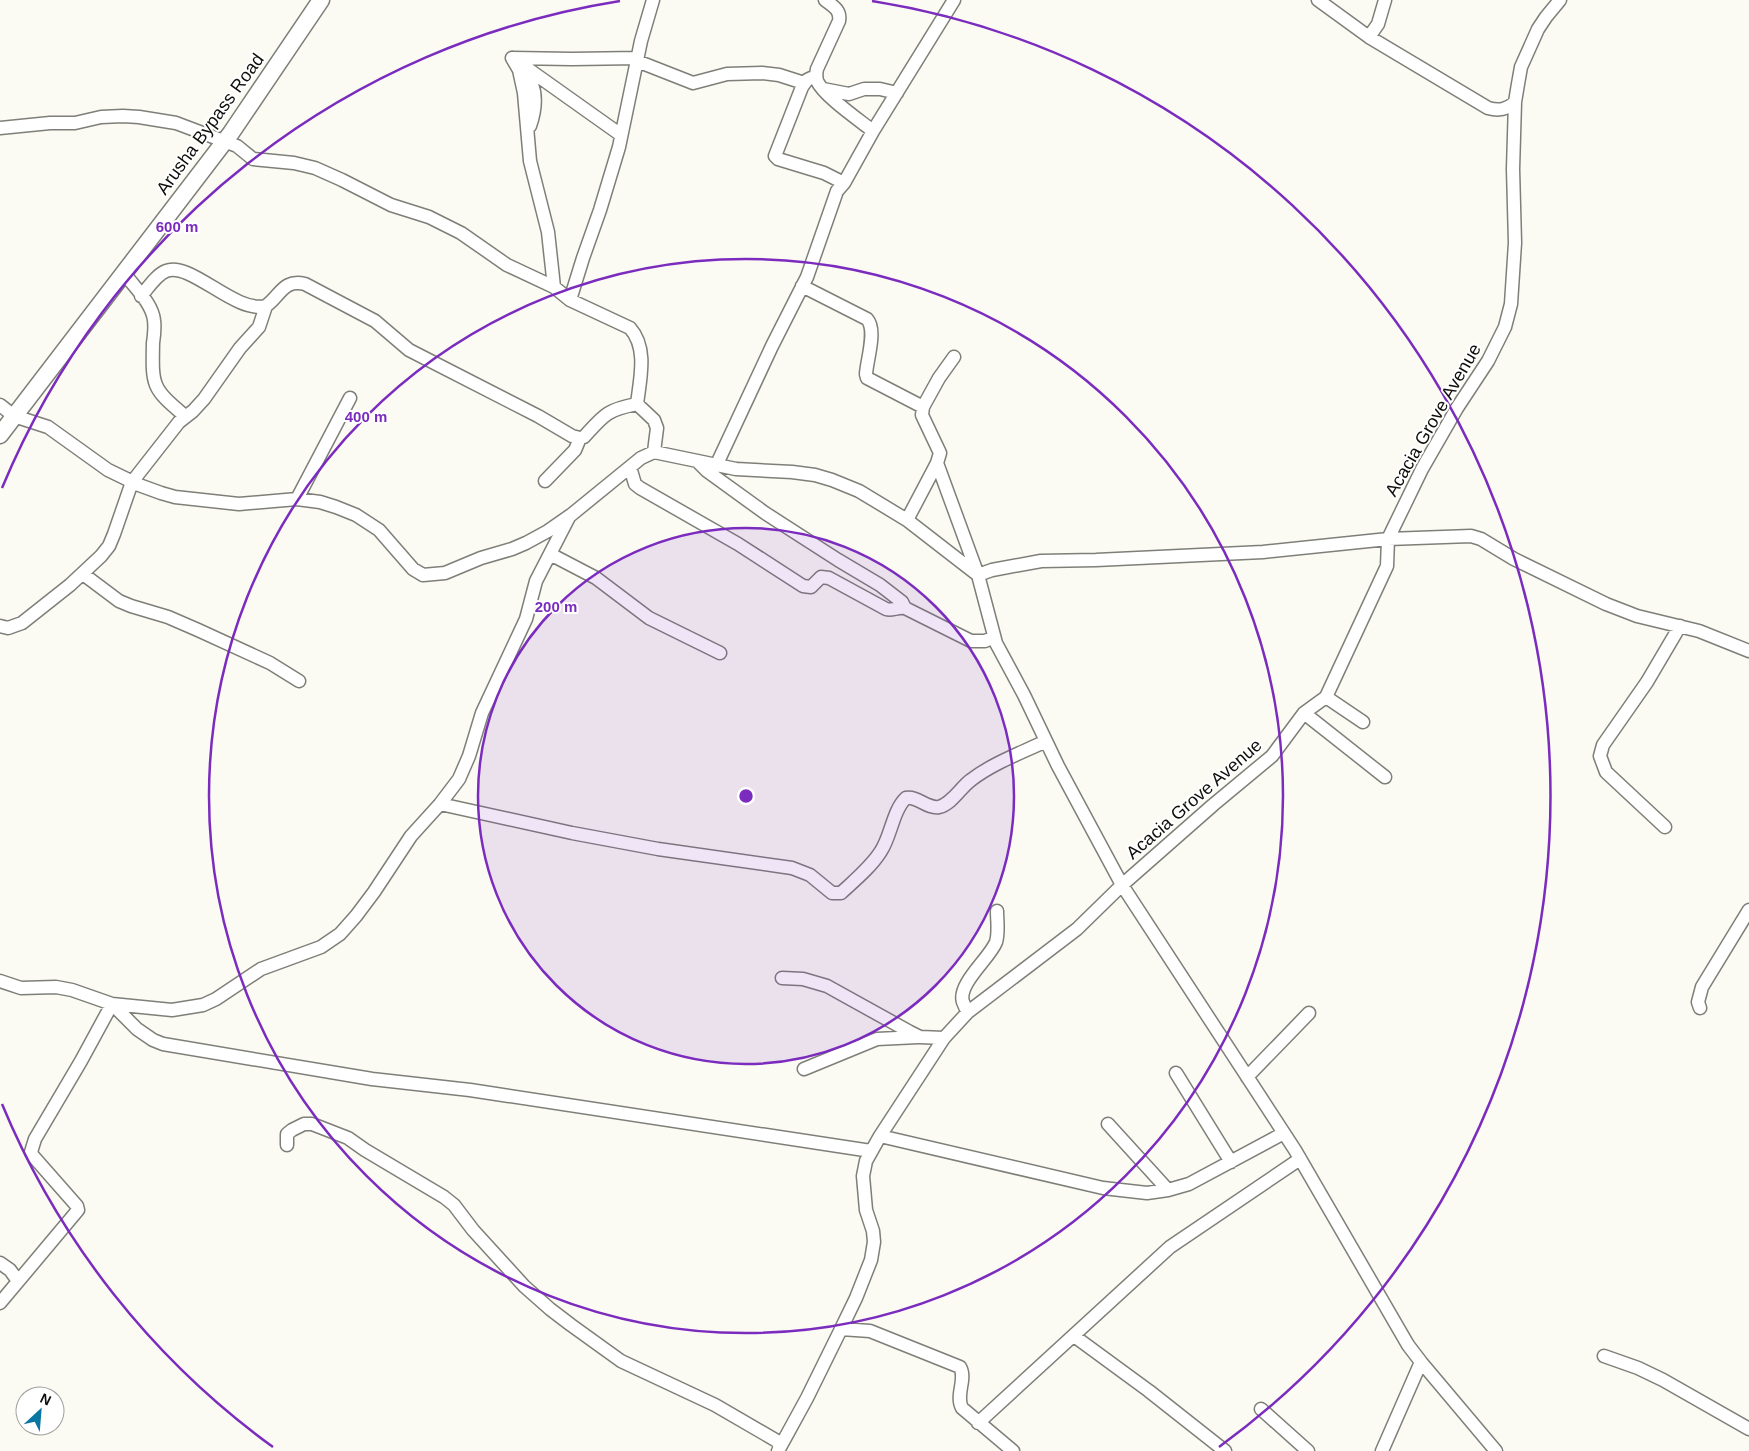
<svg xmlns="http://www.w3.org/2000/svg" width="1749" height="1451" font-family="Arial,sans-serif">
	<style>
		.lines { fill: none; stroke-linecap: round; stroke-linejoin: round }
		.minor-casing { stroke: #7e7f78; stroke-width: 15 }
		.major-casing { stroke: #7e7f78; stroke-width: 19 }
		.minor { stroke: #fff; stroke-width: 12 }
		.major { stroke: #fff; stroke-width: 16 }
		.ring { fill: none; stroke: #7b2cbf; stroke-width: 2.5 }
		.labels { text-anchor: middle; stroke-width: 4; stroke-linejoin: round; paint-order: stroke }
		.street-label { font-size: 18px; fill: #0e0e0b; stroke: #fff }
		.centre { fill: #7b2cbf; stroke: #fff; stroke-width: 2.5 }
		.ring-label { font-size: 15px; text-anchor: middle; font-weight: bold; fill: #7b2cbf; stroke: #fff; stroke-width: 4; stroke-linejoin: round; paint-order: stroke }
	</style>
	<rect width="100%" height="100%" fill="#fbfbf3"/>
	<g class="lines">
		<defs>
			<path id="minor" d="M 825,0 C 833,6 841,10 839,21 L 817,69 C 816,73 816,76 817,81 C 824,96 859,120 873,131
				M 1318,0 L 1369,37 L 1488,108 C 1499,111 1507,110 1515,102
				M 1369,37 L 1378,24 L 1385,0
				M 512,58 L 519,70 L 524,93 L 530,161 L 548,232 L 554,287
				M 512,58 L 572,59 L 638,58
				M 514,59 L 621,135
				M 637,61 L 693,83 L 727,74 L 762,73 L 779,75 L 804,83
				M 523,68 C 538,86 537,106 530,126
				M 811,78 L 807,80 L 802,87 L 775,156 L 778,159 L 824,173 L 844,183
				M 823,89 L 849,94 L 864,89 L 880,89 L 897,93
				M 0,128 L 50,123 L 75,123 L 101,117 L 123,116 L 139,117 L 176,123 L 237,146 L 253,159 L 294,163 L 315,168 L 342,180 L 391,205 L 429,217 L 461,233 L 507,265 L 554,287 L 570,300 L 630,328 C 648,348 640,379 637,404 L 654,420 L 657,428 L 654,452
				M 125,274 C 134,287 152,303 154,320 C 155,327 154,336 153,343 C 152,387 152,388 185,416
				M 802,286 L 867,319 C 877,330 867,359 866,374 L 867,378 L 923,407
				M 141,296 C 148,288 156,275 166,271 C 191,261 235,314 266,306 C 281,295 283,279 305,284 L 375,321 L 409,350 L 538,416 L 572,436 L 580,438 L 584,437 C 604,415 606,410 637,404
				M 570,300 L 583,258 L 600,210 L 619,147 L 641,41 L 653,0
				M 0,405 L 14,416 L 48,427 L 108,470 L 139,485 L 161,493 L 175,497 L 239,504 L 297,499 L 320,502 L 336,507 L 356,515 L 379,530 L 413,569 L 423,575 L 445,573 L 481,558 L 512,549 L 526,543 L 548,531 L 571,515 L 641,458 L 654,452 L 736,469 L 792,472 L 815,475 L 832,480 L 859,491 L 907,520 L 978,575 L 996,643 L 1024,695 L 1058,766 L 1122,885 L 1295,1150 L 1408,1345 L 1421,1362 L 1496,1451
				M 699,463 L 707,471 L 765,513 L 838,560 L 880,585 L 902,602 L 905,608
				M 937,463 L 978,575 L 992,570 L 1041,561 L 1096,560 L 1263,552 L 1388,539 L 1471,536 L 1481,539 L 1514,559 L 1606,604 L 1637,616 L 1699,631 L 1749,651
				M 716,466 L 772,346 L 807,277 L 837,191 L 844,183 L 873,131 L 954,0
				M 630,467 L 635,484 L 640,488 L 738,544 L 803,586 L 811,587 L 821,577 L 829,578 L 886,609 C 892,611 897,607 905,608 L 971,641 L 985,641 L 994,637
				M 545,481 L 575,450 L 580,438
				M 297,499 L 350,398
				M 907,520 L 937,463 L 940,453 L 922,415 L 923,407 L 939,378 L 954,357
				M 550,554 L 596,578 L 649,618 L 720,653
				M 83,574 L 119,601 L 131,606 L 168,617 L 198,630 L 270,663 L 299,681
				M 0,626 L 8,628 L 22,623 L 70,585 L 101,556 L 109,546 L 114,534 L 132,482 L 179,422 L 193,411 L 204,399 L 240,348 L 259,327 L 266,306
				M 1326,697 L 1363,722
				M 1304,713 L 1385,777
				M 440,804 L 572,833 L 658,849 L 792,868 L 810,875 L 832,893 L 841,893 C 855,880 871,867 881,851 C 891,836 893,810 906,798 C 918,796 927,809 939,807 C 952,804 961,787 971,780 C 993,763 1021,753 1046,741
				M 1665,827 L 1606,772 L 1600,756 L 1603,745 L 1647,682 L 1680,626
				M 782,978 L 803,979 L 827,986 L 910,1032 L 920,1037 L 944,1038
				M 0,981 L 21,988 L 56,987 L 72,990 L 112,1004 L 137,1029 L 153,1040 L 163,1044 L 372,1079 L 470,1090 L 871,1151
				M 1700,1008 L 1698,1002 L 1702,987 L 1749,910
				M 968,1012 C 966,1009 964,1005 963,1002 C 957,984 990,958 996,942 C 999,932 997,921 997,911
				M 804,1069 L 877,1039 L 918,1037
				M 1176,1073 L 1231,1162
				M 1247,1077 L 1309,1013
				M 1108,1124 L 1168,1190
				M 880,1136 L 1103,1188 L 1147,1193 L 1168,1190 L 1189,1184 L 1284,1133
				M 287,1145 L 287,1134 L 292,1130 L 304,1124 L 312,1124 L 348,1138 L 365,1150 L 444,1197 L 454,1205 L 473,1230 L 524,1286 L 550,1309 L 571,1325 L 621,1361 L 715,1405 L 777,1441 L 780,1447
				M 0,1263 L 10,1270 L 18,1281
				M 0,1303 L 78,1210 L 77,1206 L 33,1156 L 31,1152 L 35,1139 L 81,1061 L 112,1004 L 172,1010 L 203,1005 L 216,999 L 261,969 L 321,947 L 340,934 L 356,916 L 374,892 L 411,836 L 440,804 L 459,779 L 469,756 L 482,713 L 526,619 L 536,581 L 569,517
				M 841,1329 L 870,1331 L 960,1367 C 967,1379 955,1395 962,1408 L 1013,1451
				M 1074,1336 L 1149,1391 L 1225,1451
				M 1604,1356 L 1638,1368 L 1663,1380 L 1749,1429
				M 1261,1409 L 1308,1451
				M 978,1423 L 1170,1247 L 1300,1159
				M 778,1451 L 807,1398 L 841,1329 L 856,1298 L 871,1260 L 874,1242 L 873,1231 L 866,1210 L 863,1176 L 866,1161 L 880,1136 L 944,1038 L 968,1012 L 1077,929 L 1122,885 L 1213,805 L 1272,756 L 1304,713 L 1326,697 L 1387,566 L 1388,539 L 1422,469 L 1457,408 L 1488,361 L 1505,327 L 1511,304 L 1515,243 L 1513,169 L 1515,102 L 1518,84 L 1521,67 L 1538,29 L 1546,17 L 1560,0
				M 1382,1451 L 1421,1362"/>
			<path id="major" d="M 0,435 L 231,133 L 321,0"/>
		</defs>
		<!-- minor casing -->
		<use href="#minor" class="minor-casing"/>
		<!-- major casing -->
		<use href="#major" class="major-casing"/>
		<!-- minor -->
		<use href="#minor" class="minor"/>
		<!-- major -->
		<use href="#major" class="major"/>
	</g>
	<!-- distance rings -->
	<circle cx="746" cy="796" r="268" fill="#7b2cbf" fill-opacity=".12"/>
	<g class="ring">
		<circle cx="746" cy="796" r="268"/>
		<circle cx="746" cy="796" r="537"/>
		<path d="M273 1447A805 805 0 0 1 2 1104M2 488A805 805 0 0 1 620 1M872 1A805 805 0 0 1 1219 1447"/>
	</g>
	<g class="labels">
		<!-- street labels -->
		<g class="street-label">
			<text transform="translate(210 124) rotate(-54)" y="6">Arusha Bypass Road</text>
			<text transform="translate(1433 420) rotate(-60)" y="6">Acacia Grove Avenue</text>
			<text transform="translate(1194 799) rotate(-41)" y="6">Acacia Grove Avenue</text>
		</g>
	</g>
	<circle cx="746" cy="796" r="8" class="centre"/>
	<g class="ring-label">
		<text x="177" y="232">600 m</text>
		<text x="366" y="422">400 m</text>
		<text x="556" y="612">200 m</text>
	</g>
	<!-- north arrow -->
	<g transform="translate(40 1411) rotate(26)"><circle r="24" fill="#ffffff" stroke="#9f9f9d"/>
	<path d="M0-4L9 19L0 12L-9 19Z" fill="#0a77a2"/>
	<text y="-8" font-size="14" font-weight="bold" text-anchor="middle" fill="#0e0e0b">N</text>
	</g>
</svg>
